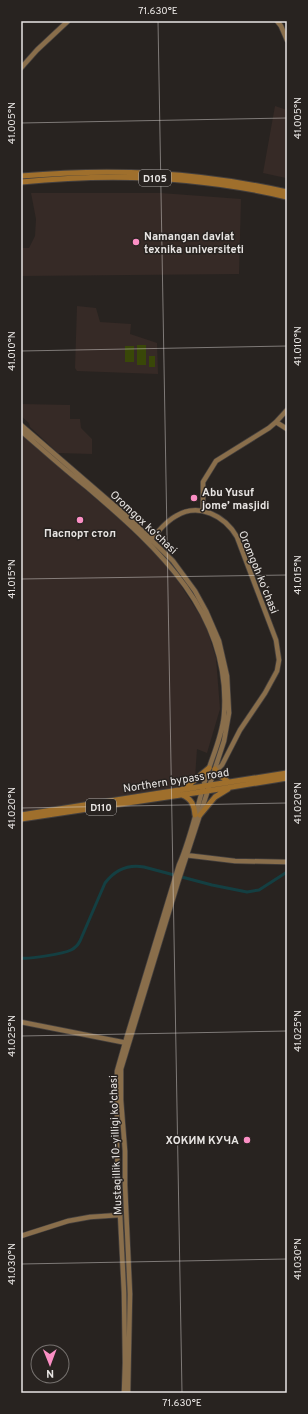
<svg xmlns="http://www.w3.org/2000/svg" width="308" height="1414" font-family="Overpass,sans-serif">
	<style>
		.built { fill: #362a26 }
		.green { fill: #394708 }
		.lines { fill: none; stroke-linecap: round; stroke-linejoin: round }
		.canal { stroke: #143f42; stroke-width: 3 }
		.secondary-casing { stroke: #45403e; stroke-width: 6 }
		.primary-casing { stroke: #45403e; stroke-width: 7 }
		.secondary { stroke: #896e4b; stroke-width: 4.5 }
		.primary { stroke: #9f6f2c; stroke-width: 5 }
		.ticks { fill: none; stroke: #e8e5e3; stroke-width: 1; stroke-opacity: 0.45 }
		.poi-dot { fill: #fb8fc4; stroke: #282320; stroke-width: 1.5 }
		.labels { text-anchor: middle; stroke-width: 3; stroke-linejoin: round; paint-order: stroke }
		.shield { fill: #282320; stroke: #aeaba8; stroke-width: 1 }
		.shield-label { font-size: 10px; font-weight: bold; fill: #e8e5e3 }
		.poi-label { font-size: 11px; font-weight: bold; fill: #e8e5e3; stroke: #282320; text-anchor: start }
		.street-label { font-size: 11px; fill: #e8e5e3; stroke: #282320 }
		.neatline { fill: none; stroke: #e8e5e3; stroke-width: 1.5 }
		.ticks-label { font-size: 10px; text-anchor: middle; fill: #e8e5e3 }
	</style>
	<rect width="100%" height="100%" fill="#282320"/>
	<!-- built -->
	<path class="built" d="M 275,106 L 287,110 L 287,186 L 285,185 L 286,178 L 263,173 Z
		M 31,193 L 161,193 L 241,199 L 239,274 L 22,276 L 21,292 L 21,248 L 29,248 L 35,236 L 36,219 Z
		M 77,306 L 96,308 L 100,322 L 131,324 L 130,334 L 157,343 L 158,374 L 77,371 L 75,368 Z
		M 21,404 L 70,405 L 70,419 L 80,419 L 81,428 L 92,439 L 92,454 L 58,453 L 30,427 L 29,423 L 22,417 L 21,417 Z
		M 21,433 L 118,518 L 169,567 L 205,623 L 216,658 L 220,709 L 207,753 L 197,749 L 195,778 L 181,786 L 21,812 Z"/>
	<!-- green -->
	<path class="green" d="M 137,345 L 146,345 L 146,365 L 137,365 Z
		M 125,346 L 134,346 L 134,362 L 125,362 Z
		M 149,356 L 155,356 L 155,367 L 149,367 Z"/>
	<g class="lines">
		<!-- canal -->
		<path class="canal" d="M 21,958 C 30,959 63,954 71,950 C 75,948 78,945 80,941 L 105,883 C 115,870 127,864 144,867 L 212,885 L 247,892 L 259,890 L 287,872"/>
		<defs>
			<path id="secondary" d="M 277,21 L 281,26 L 287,40
				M 21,68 L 37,50 L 68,21
				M 276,422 L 287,429
				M 21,425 L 131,520 L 173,561 L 195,591 L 206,611 L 219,641 L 227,676 L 229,713 L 224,741 L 178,882 L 121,1069 L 121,1100 L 125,1151 L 125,1185 L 130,1294 L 128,1393
				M 21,431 C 43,450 65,470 88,488 C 158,548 232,614 224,715 C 222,739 210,761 204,784 C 196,812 190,840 179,865 L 125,1043 L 117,1071 L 117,1153 L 124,1293 L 125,1363 L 124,1393
				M 203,511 L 203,482 L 216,461 L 269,428 L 276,422 L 287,410
				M 151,539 C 159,531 166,521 176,516 C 199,502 225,516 237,537 L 276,640 L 279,660 L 277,671 L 265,693 L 240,730 L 222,765 L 218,769 L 215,769
				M 185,855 L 235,861 L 287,862
				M 21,1022 L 127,1043
				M 21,1236 L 68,1221 L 90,1217 L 120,1215"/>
			<path id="primary" d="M 21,176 C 113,168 197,172 287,192
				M 21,182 C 109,173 200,176 287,197
				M 215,769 L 220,776 L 229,782
				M 184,789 L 209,768
				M 182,795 C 192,799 194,805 195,815
				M 21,815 L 287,773
				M 200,815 L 215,797 L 228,789
				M 21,819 L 207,791 L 287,778"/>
		</defs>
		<!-- secondary casing -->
		<use href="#secondary" class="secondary-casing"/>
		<!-- primary casing -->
		<use href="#primary" class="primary-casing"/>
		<!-- secondary -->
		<use href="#secondary" class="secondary"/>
		<!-- primary -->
		<use href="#primary" class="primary"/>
	</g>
	<!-- ticks -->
	<path class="ticks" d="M 158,21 L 182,1393M 21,123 L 287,118M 21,351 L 287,346M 21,579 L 287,575M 21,808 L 287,803M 21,1036 L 287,1031M 21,1264 L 287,1259"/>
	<!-- markers -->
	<g class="poi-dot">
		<circle cx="136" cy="242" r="4"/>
		<circle cx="194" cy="498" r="4"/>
		<circle cx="80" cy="520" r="4"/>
		<circle cx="247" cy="1140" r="4"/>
	</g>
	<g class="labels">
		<!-- shield labels -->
		<g class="shield">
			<rect x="139" y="170" width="32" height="16" rx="3"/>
			<rect x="86" y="799" width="30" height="16" rx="3"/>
		</g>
		<g class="shield-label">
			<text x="155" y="182">D105</text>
			<text x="101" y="811">D110</text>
		</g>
		<!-- poi labels -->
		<g class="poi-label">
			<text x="144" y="240">Namangan davlat<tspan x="144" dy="13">texnika universiteti</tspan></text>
			<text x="202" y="496">Abu Yusuf<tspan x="202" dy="13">jome’ masjidi</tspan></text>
			<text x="80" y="537" text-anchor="middle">Паспорт стол</text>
			<text x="239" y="1144" text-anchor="end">ХОКИМ КУЧА</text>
		</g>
		<!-- street labels -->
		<g class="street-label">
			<text transform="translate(144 522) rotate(43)" y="4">Oromgox ko‘chasi</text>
			<text transform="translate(259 572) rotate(68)" y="4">Oromgoh koʻchasi</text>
			<text transform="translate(176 780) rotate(-9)" y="4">Northern bypass road</text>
			<text transform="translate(115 1145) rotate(-92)" y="4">Mustaqillik 10-yilligi ko'chasi</text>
		</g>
	</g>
	<!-- border -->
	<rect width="308" height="1414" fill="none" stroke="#282320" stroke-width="44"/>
	<!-- north arrow -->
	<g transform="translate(50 1364) rotate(179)"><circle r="19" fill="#282320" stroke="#75716e"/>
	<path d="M0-3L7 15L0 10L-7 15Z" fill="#fb8fc4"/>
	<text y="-6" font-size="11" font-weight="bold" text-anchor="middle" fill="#e8e5e3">N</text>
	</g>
	<rect x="22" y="22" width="264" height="1370" class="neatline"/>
	<g class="ticks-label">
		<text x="158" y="14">71.630°E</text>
		<text transform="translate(297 118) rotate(-90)" y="4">41.005°N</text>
		<text transform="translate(11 123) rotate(-90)" y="4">41.005°N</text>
		<text transform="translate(297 346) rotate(-90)" y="4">41.010°N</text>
		<text transform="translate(11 351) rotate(-90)" y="4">41.010°N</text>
		<text transform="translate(297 575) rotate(-90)" y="4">41.015°N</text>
		<text transform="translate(11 579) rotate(-90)" y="4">41.015°N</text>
		<text transform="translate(297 803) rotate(-90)" y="4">41.020°N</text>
		<text transform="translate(11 808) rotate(-90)" y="4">41.020°N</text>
		<text transform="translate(297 1031) rotate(-90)" y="4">41.025°N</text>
		<text transform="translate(11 1036) rotate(-90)" y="4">41.025°N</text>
		<text transform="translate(297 1259) rotate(-90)" y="4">41.030°N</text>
		<text transform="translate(11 1264) rotate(-90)" y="4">41.030°N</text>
		<text x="182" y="1406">71.630°E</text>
	</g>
</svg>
